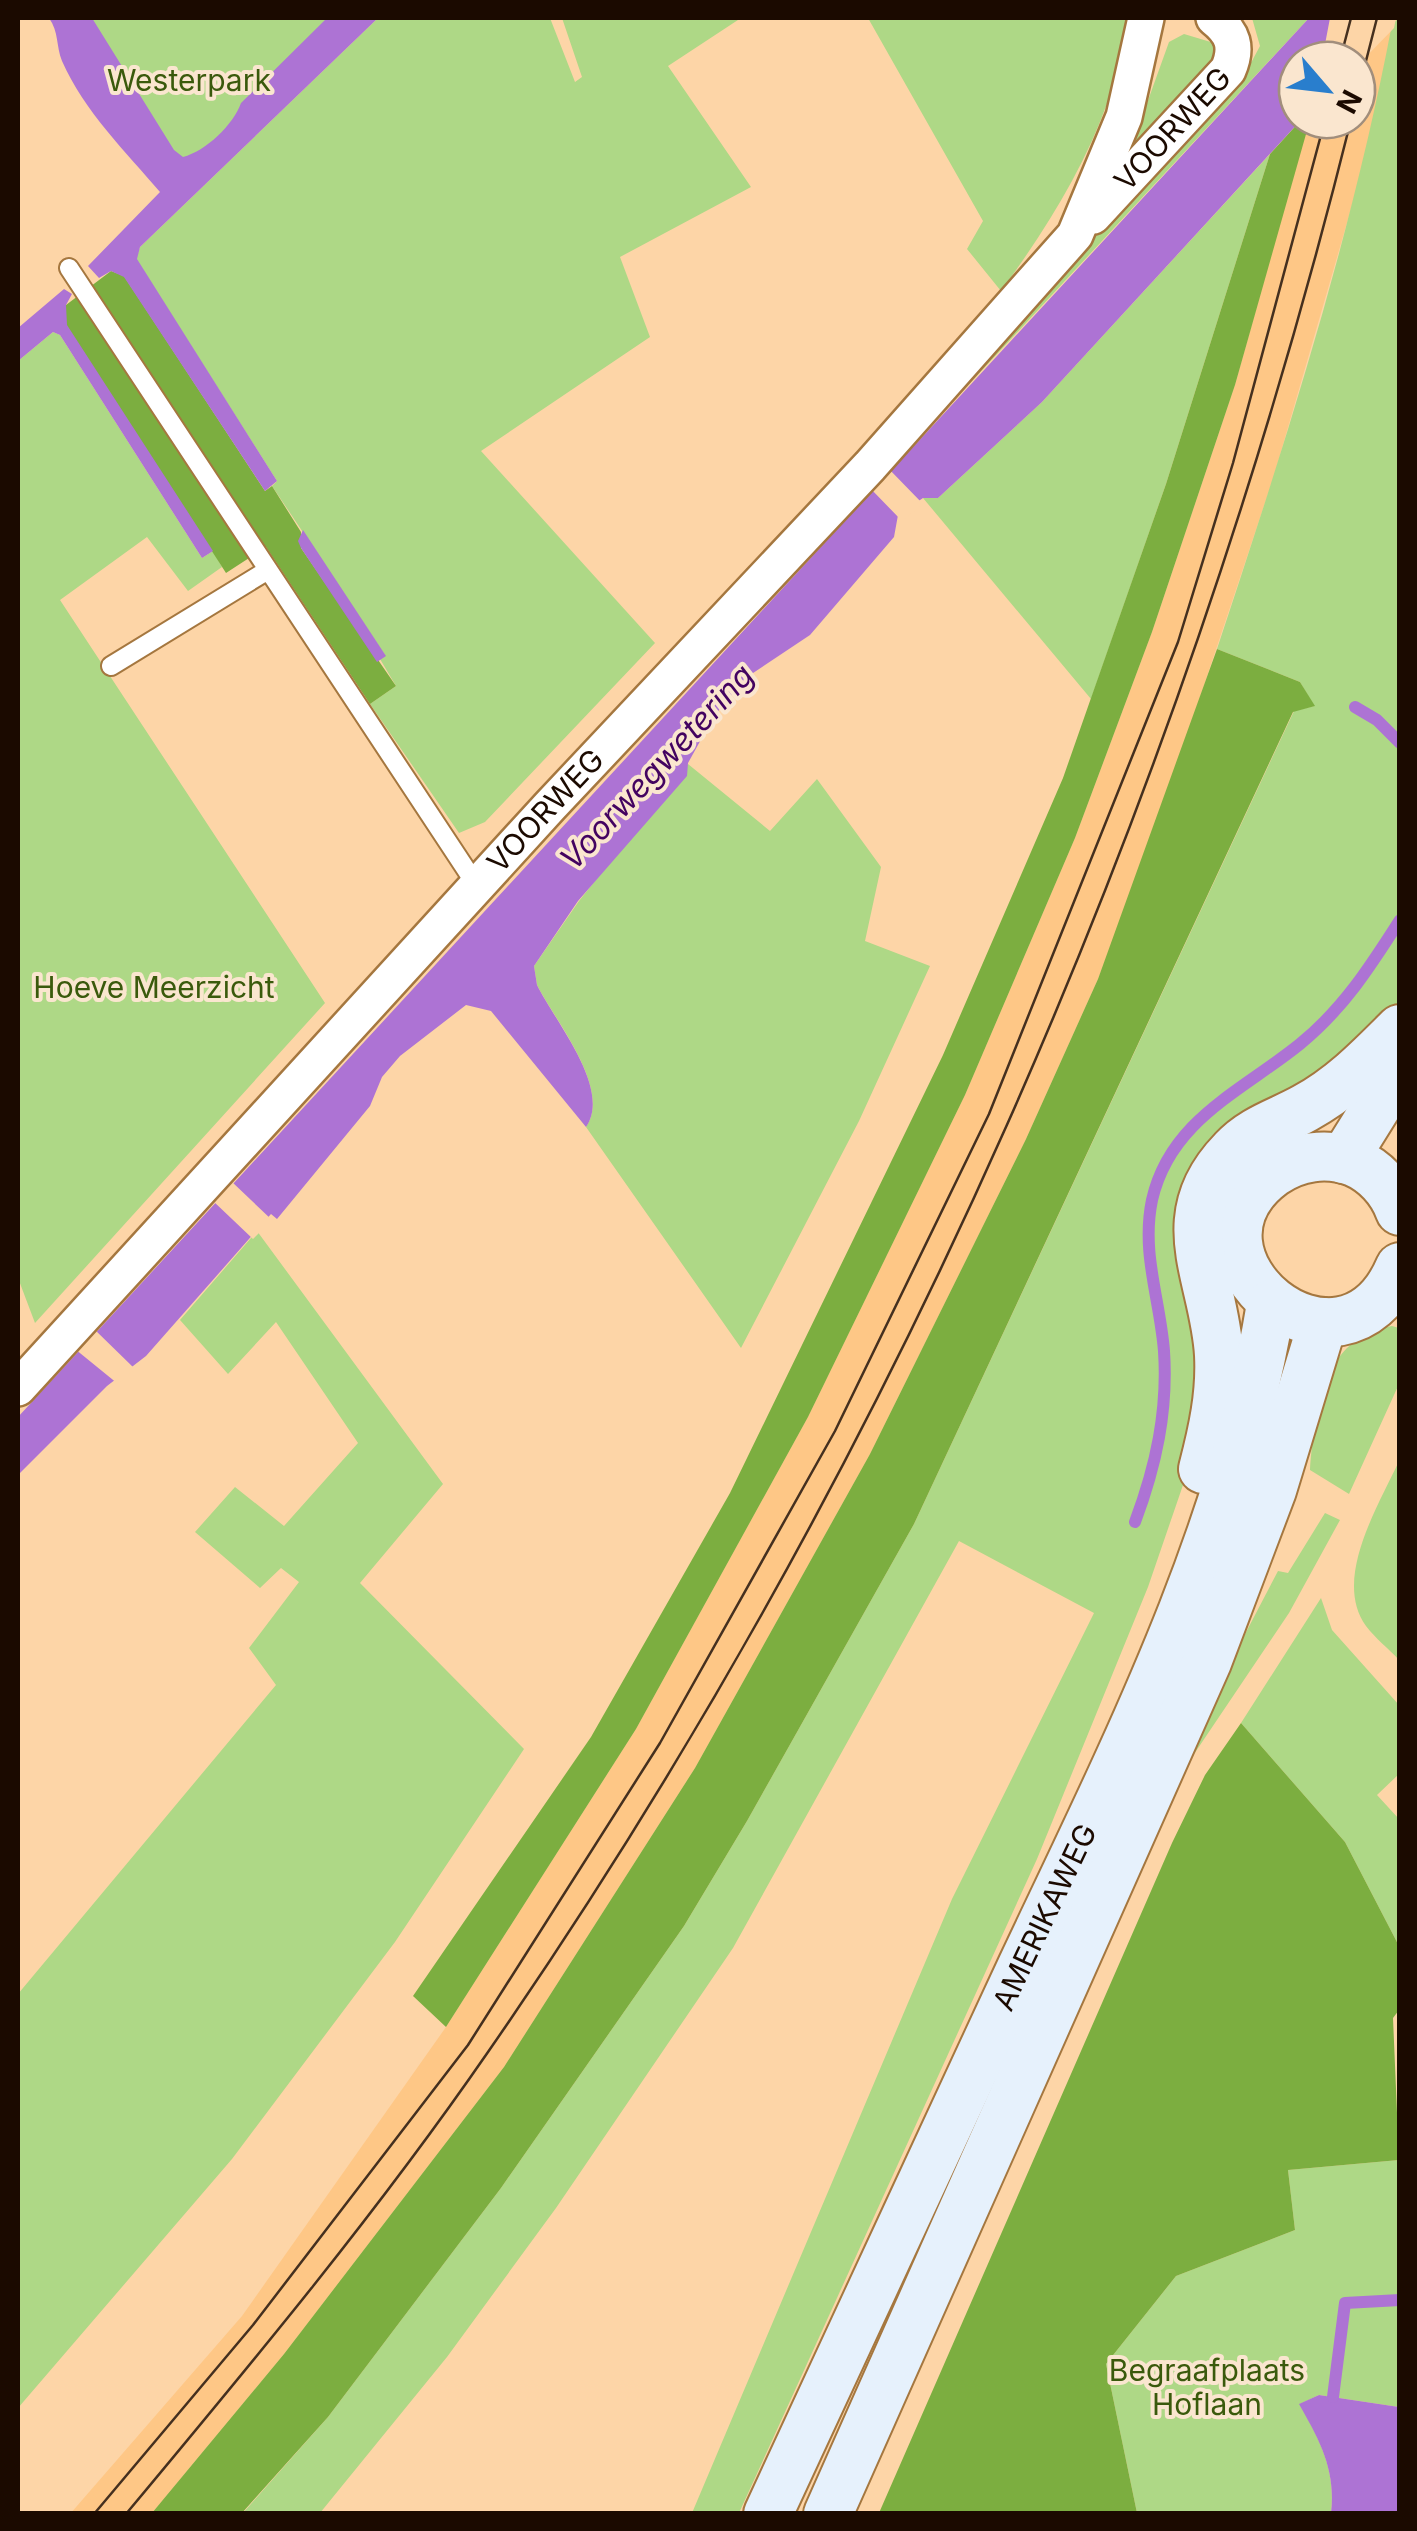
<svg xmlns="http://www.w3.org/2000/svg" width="1417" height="2531" font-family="Inter,sans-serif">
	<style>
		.built { fill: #fec786 }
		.green { fill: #aed886 }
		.forest { fill: #7cae40 }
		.water { fill: #ad73d4 }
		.pier { fill: #fdd5a7 }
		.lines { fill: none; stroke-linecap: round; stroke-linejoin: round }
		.stream { stroke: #ad73d4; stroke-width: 12 }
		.lane-casing { stroke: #a5773f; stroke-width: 22 }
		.street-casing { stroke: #a5773f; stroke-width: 40 }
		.secondary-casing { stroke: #a5773f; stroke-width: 52 }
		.lane { stroke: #fff; stroke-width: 18 }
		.street { stroke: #fff; stroke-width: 35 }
		.secondary { stroke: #e6f1fc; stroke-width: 48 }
		.tram { stroke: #45301f; stroke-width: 2.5 }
		.labels { text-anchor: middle; stroke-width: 8; stroke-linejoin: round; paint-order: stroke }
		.park-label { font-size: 30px; fill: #3a5a0c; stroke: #fae6cf }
		.street-label { font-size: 30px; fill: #1b0a00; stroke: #fae6cf }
		.water-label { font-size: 32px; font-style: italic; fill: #430360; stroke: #fae6cf }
	</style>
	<rect width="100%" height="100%" fill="#fdd5a7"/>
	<!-- built -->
	<path class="built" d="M 1396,18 L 1370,143 L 1274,476 L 1161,814 L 1098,979 L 1026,1139 L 870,1454 L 695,1768 L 504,2067 L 284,2354 L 152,2513 L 70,2514 L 242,2316 L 446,2027 L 636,1729 L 808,1417 L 965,1095 L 1075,838 L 1152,632 L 1235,385 L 1306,129 L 1310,120 L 1357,120 L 1357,60 Z"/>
	<!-- green -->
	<path class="green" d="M 81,18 L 329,18 L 177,189 Z
		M 378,18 L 550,18 L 575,82 L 582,77 L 562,18 L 741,18 L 668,66 L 751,187 L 620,257 L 650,337 L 481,451 L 655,643 L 485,822 L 459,833 L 370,704 L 396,686 L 380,659 L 385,655 L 272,486 L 277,481 L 136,259 L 140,247 Z
		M 868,18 L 1127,18 C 1121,45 1117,75 1108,101 C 1083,171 1044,232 1001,291 L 967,249 L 983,221 Z
		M 1252,18 L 1309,18 L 895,464 L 893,458 L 1252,61 L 1260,46 Z
		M 1399,18 L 1399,1001 L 1377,1033 L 1344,1063 L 1198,1313 L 1194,1453 L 1148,1587 L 1037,1859 L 739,2513 L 692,2513 L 952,1899 L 1094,1613 L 959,1541 L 733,1948 L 556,2208 L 447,2357 L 320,2513 L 242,2514 L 328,2417 L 501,2188 L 684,1926 L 747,1821 L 914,1524 L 1294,711 L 1314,706 L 1300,682 L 1217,649 C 1285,444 1352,236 1392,24 Z
		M 1184,34 L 1214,43 L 1219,54 L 1139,149 L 1132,145 L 1169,42 Z
		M 1270,154 L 1166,484 L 1091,699 L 923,498 L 938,498 L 1042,402 Z
		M 53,332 L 60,335 L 202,558 L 213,551 L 222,567 L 188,591 L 147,537 L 60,600 L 325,1003 L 35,1323 L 18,1278 L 18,361 Z
		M 688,764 L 770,831 L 817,779 L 881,867 L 865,941 L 930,966 L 859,1121 L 741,1348 L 586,1127 C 612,1089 556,1022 537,985 L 534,966 L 579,901 Z
		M 257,1231 L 443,1484 L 360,1583 L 524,1749 L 395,1942 L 232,2159 L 18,2408 L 18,1994 L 276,1685 L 249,1648 L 299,1582 L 281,1568 L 260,1588 L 195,1532 L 235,1487 L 284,1526 L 358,1443 L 276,1322 L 228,1374 L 180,1320 Z
		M 1392,1326 L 1399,1328 L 1399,1384 L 1349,1494 L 1310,1470 C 1315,1409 1322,1338 1392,1326 Z
		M 1399,1461 L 1399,1660 C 1389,1649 1375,1638 1366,1626 C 1332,1579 1379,1505 1399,1461 Z
		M 1325,1513 L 1340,1520 L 1289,1613 L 1188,1763 L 855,2513 L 849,2514 L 1176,1766 L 1278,1571 L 1288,1573 Z
		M 1321,1598 L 1332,1630 L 1399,1705 L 1399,1774 L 1377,1795 L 1399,1819 L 1399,1946 L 1345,1842 L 1241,1723 Z
		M 1399,2160 L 1399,2407 L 1319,2395 L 1300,2404 C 1320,2441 1336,2470 1331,2513 L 1137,2513 L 1106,2364 L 1176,2276 L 1295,2230 L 1288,2170 Z"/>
	<!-- forest -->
	<path class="forest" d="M 1301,120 L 1310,120 L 1235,385 L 1152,632 L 1075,838 L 965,1095 L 808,1417 L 636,1729 L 446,2027 L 413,1996 L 591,1737 L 730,1493 L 943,1055 L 1063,778 L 1166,484 L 1270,154 Z
		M 111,271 L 124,276 L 265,491 L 272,486 L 301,532 L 301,548 L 396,686 L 370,704 L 266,547 L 226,573 L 66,325 L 66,305 Z
		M 1217,649 L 1300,682 L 1315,706 L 1293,712 L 914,1524 L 747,1821 L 684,1926 L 501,2188 L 328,2417 L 242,2513 L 152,2513 L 284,2354 L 504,2067 L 695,1768 L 870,1454 L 1026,1139 L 1098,979 Z
		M 1241,1723 L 1345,1842 L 1399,1946 L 1399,2010 L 1393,2018 L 1399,2160 L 1288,2170 L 1295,2230 L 1176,2276 L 1106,2364 L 1137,2513 L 879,2513 L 1172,1843 L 1205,1775 Z"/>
	<!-- water -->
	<path class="water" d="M 49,18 L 92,18 L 174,150 L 183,157 C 206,151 233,125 241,103 L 327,18 L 378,18 L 140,247 L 137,259 L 277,481 L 265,491 L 124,277 L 111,271 L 99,278 L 88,266 L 160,192 C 126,152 84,111 62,61 C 56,46 59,32 49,18 Z
		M 1309,18 L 1397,18 L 1357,61 L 1297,60 L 1297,120 L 1301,120 L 1042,402 L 938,498 L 923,498 L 898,515 L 894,537 L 810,635 L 747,677 L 714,716 L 688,763 L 687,776 L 578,901 L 534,966 L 537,985 C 556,1023 612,1089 586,1127 L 491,1011 L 466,1005 L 400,1056 L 382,1077 L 370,1106 L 277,1219 L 271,1214 L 146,1356 L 107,1386 L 18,1475 L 18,1417 Z
		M 64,289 L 72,294 L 66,305 L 67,325 L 213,551 L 202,558 L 60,335 L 53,332 L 18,361 L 18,328 Z
		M 303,530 L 386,656 L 377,662 L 301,548 L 298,541 Z
		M 1319,2395 L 1399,2407 L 1399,2513 L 1331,2513 C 1336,2470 1320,2441 1299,2404 Z"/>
	<!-- pier -->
	<path class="pier" d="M 1330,18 L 1396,18 L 1394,28 L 1357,66 L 1357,60 L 1322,60 Z
		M 888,468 L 923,504 L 902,521 L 869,487 Z
		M 231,1181 L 272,1220 L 253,1239 L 212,1200 Z
		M 93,1328 L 135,1369 L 118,1384 L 75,1349 Z"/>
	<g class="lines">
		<!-- stream -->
		<path class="stream" d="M 1355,707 L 1377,720 L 1400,743
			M 1135,1522 C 1156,1466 1168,1411 1164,1351 C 1160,1299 1141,1253 1152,1200 C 1170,1120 1242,1091 1300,1044 C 1343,1009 1370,967 1400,920
			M 1333,2397 L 1345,2303 L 1400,2300"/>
		<defs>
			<path id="lane" d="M 69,268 L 477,886
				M 111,666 L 268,570"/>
			<g id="street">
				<path id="s1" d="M 1093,216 L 1228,70 C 1238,47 1233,33 1214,18"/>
				<path id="s2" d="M 18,1388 L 550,806 L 870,466 L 1075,235 L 1124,117 L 1146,18"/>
			</g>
			<g id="secondary">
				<path d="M 1344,1159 L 1400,1069"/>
				<path d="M 1400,1211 C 1392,1189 1375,1171 1354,1162 C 1327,1152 1297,1156 1273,1173 C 1162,1255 1342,1403 1400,1267"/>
				<path d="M 1203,1469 C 1213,1431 1221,1394 1219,1355 C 1215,1278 1167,1219 1233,1151 C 1253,1129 1280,1122 1305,1108 C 1342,1088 1370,1059 1400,1029"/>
				<path id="s3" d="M 768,2514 C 854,2332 936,2148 1022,1966 C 1122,1754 1233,1537 1271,1304"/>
				<path d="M 828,2514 L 1207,1662 L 1272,1490 L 1323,1322"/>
			</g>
		</defs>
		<!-- lane casing -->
		<use href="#lane" class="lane-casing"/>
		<!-- street casing -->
		<use href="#street" class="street-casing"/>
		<!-- secondary casing -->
		<use href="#secondary" class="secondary-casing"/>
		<!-- lane -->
		<use href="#lane" class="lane"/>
		<!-- street -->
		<use href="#street" class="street"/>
		<!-- secondary -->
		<use href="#secondary" class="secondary"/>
		<!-- tram -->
		<path class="tram" d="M 1340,60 L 1351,18
			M 1357,96 L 1377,18
			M 94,2514 L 253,2325 L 468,2045 L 660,1743 L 835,1431 L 989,1114 L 1178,642 L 1233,463 L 1325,120
			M 126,2514 C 251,2364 377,2213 488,2052 C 892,1469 1180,807 1351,120"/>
	</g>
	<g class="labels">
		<!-- park labels -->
		<g class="park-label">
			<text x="189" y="91">Westerpark</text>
			<text x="154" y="998">Hoeve Meerzicht</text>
			<text x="1207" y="2381">Begraafplaats<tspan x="1207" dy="34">Hoflaan</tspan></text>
		</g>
		<!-- street labels -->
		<g class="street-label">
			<text dy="10" stroke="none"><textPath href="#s1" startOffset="118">VOORWEG</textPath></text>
			<text dy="10" stroke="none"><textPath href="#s2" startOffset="782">VOORWEG</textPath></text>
			<text dy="10" stroke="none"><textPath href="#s3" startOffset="658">AMERIKAWEG</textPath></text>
		</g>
		<!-- water labels -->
		<g class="water-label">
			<text transform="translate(657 767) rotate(-47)" y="11">Voorwegwetering</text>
		</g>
	</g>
	<!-- border -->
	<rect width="1417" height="2531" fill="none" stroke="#1b0a00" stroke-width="40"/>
	<!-- north arrow -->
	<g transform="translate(1327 90) rotate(118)"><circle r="48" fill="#fae6cf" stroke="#a18e7c" stroke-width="2.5"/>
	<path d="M0-8L18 38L0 25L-18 38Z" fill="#297ecd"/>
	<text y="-15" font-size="28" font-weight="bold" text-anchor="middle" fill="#1b0a00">N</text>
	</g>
</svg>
